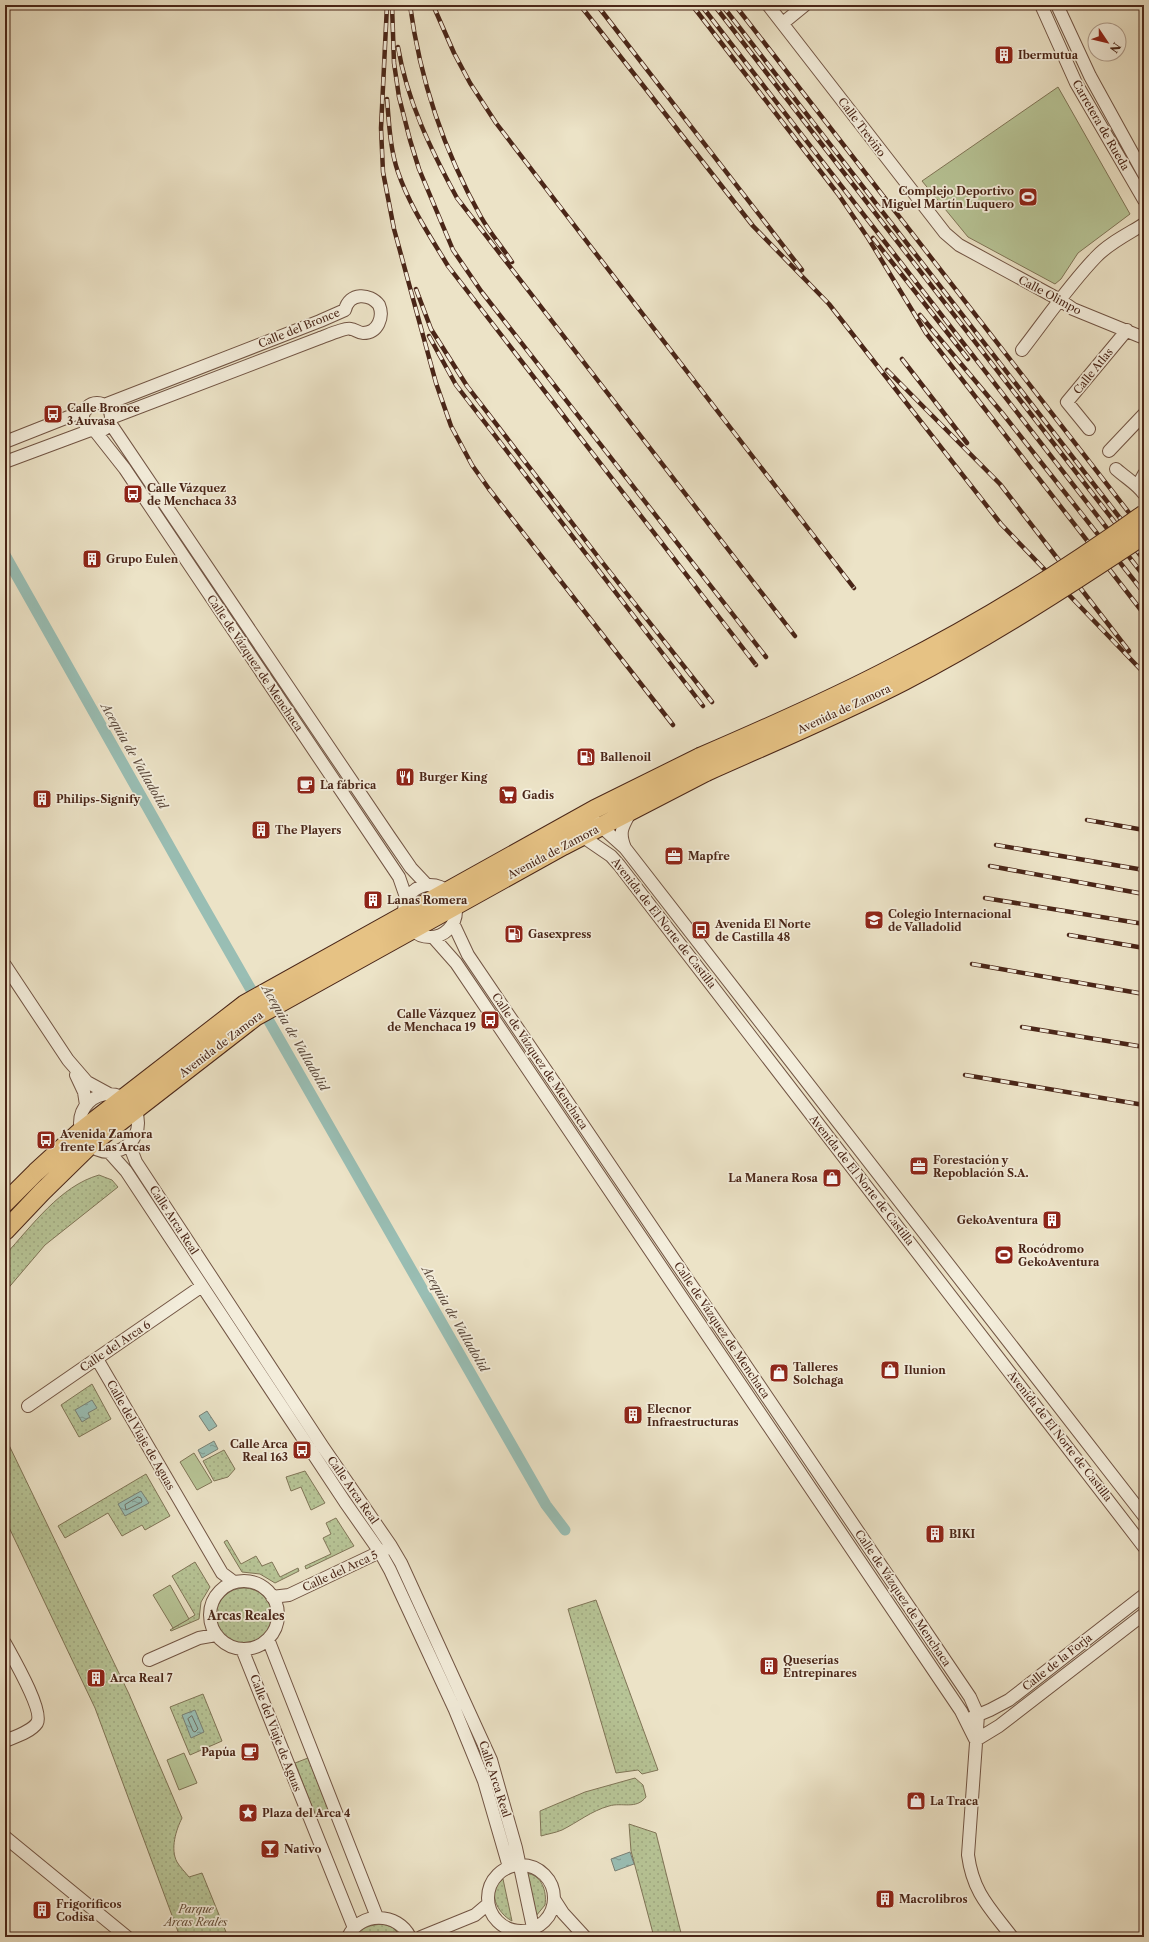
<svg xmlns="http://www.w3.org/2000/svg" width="1149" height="1942" font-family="'Libre Caslon Text',serif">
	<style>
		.grass { fill: url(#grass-dots); stroke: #807557 }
		.pitch { fill: #b7c496; stroke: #807557 }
		.water { fill: url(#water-ripples); stroke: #798176 }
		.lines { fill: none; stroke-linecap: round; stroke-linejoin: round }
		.shore { stroke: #727266; stroke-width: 1 }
		.canal { stroke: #99beb4; stroke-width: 11 }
		.minor-casing { stroke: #725544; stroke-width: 14 }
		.highway-casing { stroke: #4a2618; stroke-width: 20 }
		.minor { stroke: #f3eddb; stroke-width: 12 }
		.highway { stroke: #e6c284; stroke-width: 18 }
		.rail-casing { stroke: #4a2618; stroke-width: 4.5 }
		.rail { stroke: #f3eddb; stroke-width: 3; stroke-dasharray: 9; stroke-linecap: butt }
		.highway-bridge-casing { stroke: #4a2618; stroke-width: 20; stroke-linecap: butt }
		.highway-bridge { stroke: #e6c284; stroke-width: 18 }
		.labels { text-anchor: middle; stroke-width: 3.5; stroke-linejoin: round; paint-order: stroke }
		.poi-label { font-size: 11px; font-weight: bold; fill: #4a2618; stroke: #f3eddb; text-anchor: start }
		.street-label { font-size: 11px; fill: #4a2618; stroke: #f3eddb }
		.park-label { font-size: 11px; font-style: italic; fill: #654e38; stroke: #f3eddb }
		.water-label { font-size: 12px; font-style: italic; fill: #5e4c3f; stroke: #f3eddb }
		.neighbourhood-label { font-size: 12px; font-weight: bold; fill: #4a2618; stroke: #f3eddb }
	</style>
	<defs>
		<pattern id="grass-dots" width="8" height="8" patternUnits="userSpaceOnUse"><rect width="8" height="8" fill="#b7c496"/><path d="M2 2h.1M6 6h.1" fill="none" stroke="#9fa881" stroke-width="1.8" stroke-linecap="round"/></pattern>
		<pattern id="water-ripples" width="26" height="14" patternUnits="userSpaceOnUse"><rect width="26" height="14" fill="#99beb4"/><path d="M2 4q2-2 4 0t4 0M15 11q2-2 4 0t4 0" fill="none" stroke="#7f9a91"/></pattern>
	</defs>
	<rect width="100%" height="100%" fill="#ece3c7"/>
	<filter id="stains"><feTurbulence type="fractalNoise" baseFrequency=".005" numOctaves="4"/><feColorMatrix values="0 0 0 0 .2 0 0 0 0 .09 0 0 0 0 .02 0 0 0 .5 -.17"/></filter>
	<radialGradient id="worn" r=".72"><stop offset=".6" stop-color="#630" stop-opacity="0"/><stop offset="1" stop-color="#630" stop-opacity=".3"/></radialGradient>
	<!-- grass -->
	<path class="grass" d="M 99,1175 L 112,1180 L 118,1187 L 45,1245 L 5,1292 L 5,1255 C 32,1226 60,1186 99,1175 Z
		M 92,1384 L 111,1419 L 79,1437 L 61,1405 Z
		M 7,1441 L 129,1694 L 182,1818 C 176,1830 170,1849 177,1862 C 180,1867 185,1872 189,1877 L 202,1873 L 228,1937 L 180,1937 L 95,1708 L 5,1519 L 5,1442 Z
		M 224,1450 L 235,1469 L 228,1477 L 214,1481 L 203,1461 Z
		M 305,1471 L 325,1503 L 311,1510 L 301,1487 L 291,1491 L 286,1477 Z
		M 146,1474 L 170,1516 L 145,1530 L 142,1525 L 122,1536 L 108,1513 L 65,1538 L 58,1526 Z
		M 336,1518 L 354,1546 L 306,1569 L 305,1566 L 331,1554 L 323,1538 L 331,1534 L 326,1523 Z
		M 227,1540 L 241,1564 L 256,1556 L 262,1566 L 272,1562 L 280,1577 L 298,1568 L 299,1571 L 275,1583 L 260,1574 L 242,1572 L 224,1542 Z
		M 195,1562 L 210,1587 L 201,1602 L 199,1619 L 171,1631 L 170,1630 L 195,1615 L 172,1576 Z
		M216 1616a28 28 0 1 1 56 0a28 28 0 1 1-56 0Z
		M 596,1600 L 658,1770 L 642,1774 L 638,1770 L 616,1773 L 568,1609 Z
		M 203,1694 L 222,1741 L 190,1755 L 170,1707 Z
		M 308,1758 L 329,1811 L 316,1817 L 295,1763 Z
		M 635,1778 L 643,1785 L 646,1797 C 636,1810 622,1802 609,1806 C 591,1811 578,1822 562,1830 C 555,1833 547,1834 541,1836 L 540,1811 L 585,1792 Z
		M 629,1824 L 656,1833 L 682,1937 L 654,1937 L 631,1851 Z
		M 526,1873 C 542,1875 547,1891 545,1905 L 536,1916 Z
		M 503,1879 L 512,1921 C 497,1913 486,1891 503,1879 Z
		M 383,1924 L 392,1927 L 402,1937 L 355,1937 C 361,1927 371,1925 383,1924 Z"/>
	<!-- pitch -->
	<path class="pitch" d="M 1058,87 L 1130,214 L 1078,253 L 1061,279 L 1055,284 L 968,237 L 922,181 Z
		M 194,1453 L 212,1482 L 197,1490 L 180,1462 Z
		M 170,1585 L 189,1619 L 173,1628 L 153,1595 Z
		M 184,1753 L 197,1783 L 179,1790 L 167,1760 Z"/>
	<!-- water -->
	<path class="water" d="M 92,1400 L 97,1408 L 88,1413 L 90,1417 L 82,1422 L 75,1410 Z
		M 207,1411 L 217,1426 L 209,1431 L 199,1416 Z
		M 214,1441 L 218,1449 L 202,1458 L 198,1450 Z
		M 141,1491 L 149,1503 L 125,1516 L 118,1504 Z
		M 195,1710 L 204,1732 L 191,1738 L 182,1715 Z
		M 630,1852 L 634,1864 L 615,1871 L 611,1859 Z"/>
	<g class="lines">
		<!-- shore -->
		<path class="shore" d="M 138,1497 L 141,1498 L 142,1502 L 126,1510 L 125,1505 Z
			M 192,1716 L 198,1729 L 195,1732 L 193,1731 L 188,1719 Z"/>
		<!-- canal -->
		<path class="canal" d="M 5,555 L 198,897 L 546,1505 L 565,1530"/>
		<defs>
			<path id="minor" d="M 768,5 L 945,233 L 959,245 L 1060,300 L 1073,309 L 1144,338
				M 1041,5 L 1076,83 L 1144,200
				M 1057,5 L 1090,76 L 1144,174
				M 783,23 L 805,5
				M 1022,350 C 1046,319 1069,285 1096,257 C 1109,243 1128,234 1144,224
				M83 417a14 14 0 1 1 28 0a14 14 0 1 1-28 0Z
				M 104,405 L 320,321 L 345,310 C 349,292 370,293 379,305 C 384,317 378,333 363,333 C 358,333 355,329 351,329 C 346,327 326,336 320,338 L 111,418
				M 110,423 L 389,836 L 411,868 L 427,885
				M 1089,429 L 1067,402 L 1127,330
				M 95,431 L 125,469 L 399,877 L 407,900
				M 5,442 L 86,410
				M 1109,451 L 1144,414
				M 5,462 L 91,430
				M 1116,469 C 1126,478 1137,484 1144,494
				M 1138,485 L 1144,474
				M 596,822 L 625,848 L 1144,1516
				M 576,832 L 611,856 L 619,865 L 1144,1547
				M 625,848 C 618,831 623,826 631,811
				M404 911a26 26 0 1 1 52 0a26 26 0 1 1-52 0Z
				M 453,923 L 468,955 L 970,1697 L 978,1715 L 968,1855 C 973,1893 990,1908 1012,1937
				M 433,937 L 456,963 L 961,1711 L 975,1739
				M 5,965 L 68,1060 L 87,1082 L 109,1094
				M 76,1075 L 84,1092 L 86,1105
				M80 1123a29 29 0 1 1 58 0a29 29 0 1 1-58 0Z
				M 129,1144 L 136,1162 L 323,1447 L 391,1546 L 401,1563 L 491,1760 L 516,1848 L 535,1937
				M 109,1152 L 126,1171 L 345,1502 L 380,1552 L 390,1570 L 455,1710 L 484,1781 L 509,1867
				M 97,1359 L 222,1573 L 234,1582
				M 28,1406 L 202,1286
				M210 1615a34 34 0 1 1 68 0a34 34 0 1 1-68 0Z
				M 272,1597 L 289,1595 L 386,1549
				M 268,1639 L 377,1917
				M 5,1643 C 12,1656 44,1711 37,1723 C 31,1732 14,1737 5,1741
				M 242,1649 L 354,1928
				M 149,1660 L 199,1638 L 216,1635
				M 971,1718 L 990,1710 L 1009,1700 L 1144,1595
				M 976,1740 L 999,1726 L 1144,1614
				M 5,1837 L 127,1937
				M488 1898a33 33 0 1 1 66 0a33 33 0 1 1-66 0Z
				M 554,1899 L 563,1913 L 585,1937
				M 348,1937 C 360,1911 398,1912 410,1937
				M 421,1937 L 475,1915 L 488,1904"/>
			<path id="highway" d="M 5,1203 L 36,1172 L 81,1131 L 245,1004 L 595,809 L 700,757
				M 5,1231 L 42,1192 L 90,1145 L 255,1017 L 563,846 L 706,772"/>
		</defs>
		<!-- minor casing -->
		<use href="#minor" class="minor-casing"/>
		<!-- highway casing -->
		<use href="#highway" class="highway-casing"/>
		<!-- minor -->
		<use href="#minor" class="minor"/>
		<!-- highway -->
		<use href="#highway" class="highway"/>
		<defs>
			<path id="rail" d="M 387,5 L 381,128 L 383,172 L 394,229 L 436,383 L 451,426 L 472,465 L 489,489 L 673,725
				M 392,5 L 394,63 L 399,97 L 410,140 L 419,169 L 453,250 L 481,291 L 766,657
				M 410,5 C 420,80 444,151 481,217 C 490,233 502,247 512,262
				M 433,5 L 454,53 L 470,83 L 496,123 L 564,212 L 854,588
				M 580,5 L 753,226 L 829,304 L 1001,524 L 1144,673
				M 597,5 L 802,270
				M 692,5 L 838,194 L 868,238 L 926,333 L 1144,614
				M 701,5 L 1144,576
				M 714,5 L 1144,560
				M 722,5 L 1144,549
				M 735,5 L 1144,532
				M 398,47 C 407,101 431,150 457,198 L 795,636
				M 387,99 C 389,123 390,149 398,172 C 409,205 430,236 448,266 L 756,665
				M 873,238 L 968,359
				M 416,289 L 431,329 L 467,386 L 602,562 L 712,702
				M 920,315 L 1003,414 L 1144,593
				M 429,336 L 456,385 L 703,706
				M 902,359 L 967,443
				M 887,370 L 1000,484 L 1129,651
				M 1087,820 L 1144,830
				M 996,845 L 1144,870
				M 990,866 L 1144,894
				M 985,898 L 1144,924
				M 1069,935 L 1144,948
				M 972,964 L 1144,994
				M 1022,1027 L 1144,1047
				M 965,1075 L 1144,1105"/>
		</defs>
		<!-- rail casing -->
		<use href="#rail" class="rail-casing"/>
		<!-- rail -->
		<use href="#rail" class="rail"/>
		<defs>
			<path id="highway-bridge" d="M 700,757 C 765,729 831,700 894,667 C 981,623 1065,571 1144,514
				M 706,772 C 773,742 840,714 904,681 C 987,638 1066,587 1144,535"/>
		</defs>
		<!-- highway-bridge casing -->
		<use href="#highway-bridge" class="highway-bridge-casing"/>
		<!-- highway-bridge -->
		<use href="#highway-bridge" class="highway-bridge"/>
	</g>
	<!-- icons -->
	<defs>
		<symbol id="building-square" viewBox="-11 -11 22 22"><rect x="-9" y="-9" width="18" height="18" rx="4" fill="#8f2418" stroke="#f3eddb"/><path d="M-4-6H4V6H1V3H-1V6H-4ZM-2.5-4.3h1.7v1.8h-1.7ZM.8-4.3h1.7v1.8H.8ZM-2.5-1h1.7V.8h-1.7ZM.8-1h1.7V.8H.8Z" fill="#fff"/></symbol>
		<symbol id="stadium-square" viewBox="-11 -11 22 22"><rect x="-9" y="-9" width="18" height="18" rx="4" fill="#8f2418" stroke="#f3eddb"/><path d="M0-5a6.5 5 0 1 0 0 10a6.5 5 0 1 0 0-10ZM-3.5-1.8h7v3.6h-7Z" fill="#fff"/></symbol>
		<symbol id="bus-square" viewBox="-11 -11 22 22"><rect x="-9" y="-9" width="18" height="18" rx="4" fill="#8f2418" stroke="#f3eddb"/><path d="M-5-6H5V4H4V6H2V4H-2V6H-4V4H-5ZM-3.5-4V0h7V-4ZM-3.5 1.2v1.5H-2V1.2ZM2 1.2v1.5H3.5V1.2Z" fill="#fff"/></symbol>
		<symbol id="fuel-square" viewBox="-11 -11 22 22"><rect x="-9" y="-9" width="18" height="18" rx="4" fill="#8f2418" stroke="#f3eddb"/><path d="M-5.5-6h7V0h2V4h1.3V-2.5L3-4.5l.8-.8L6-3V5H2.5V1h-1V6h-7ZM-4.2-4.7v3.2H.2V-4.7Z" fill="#fff"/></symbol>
		<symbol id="restaurant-square" viewBox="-11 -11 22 22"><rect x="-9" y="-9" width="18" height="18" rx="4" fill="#8f2418" stroke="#f3eddb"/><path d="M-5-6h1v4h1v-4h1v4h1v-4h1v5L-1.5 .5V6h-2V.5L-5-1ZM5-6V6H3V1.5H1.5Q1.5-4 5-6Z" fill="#fff"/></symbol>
		<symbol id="cafe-square" viewBox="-11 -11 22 22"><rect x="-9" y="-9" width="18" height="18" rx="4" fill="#8f2418" stroke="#f3eddb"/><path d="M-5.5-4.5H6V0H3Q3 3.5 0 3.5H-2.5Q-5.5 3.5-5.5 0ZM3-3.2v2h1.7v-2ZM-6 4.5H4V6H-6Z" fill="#fff"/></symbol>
		<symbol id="supermarket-square" viewBox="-11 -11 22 22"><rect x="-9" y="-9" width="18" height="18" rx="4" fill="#8f2418" stroke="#f3eddb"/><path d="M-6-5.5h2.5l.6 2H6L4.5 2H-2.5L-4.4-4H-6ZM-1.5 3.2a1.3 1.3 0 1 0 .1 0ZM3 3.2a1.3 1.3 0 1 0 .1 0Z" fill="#fff"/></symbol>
		<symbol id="office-square" viewBox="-11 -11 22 22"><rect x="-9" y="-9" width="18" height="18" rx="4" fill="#8f2418" stroke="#f3eddb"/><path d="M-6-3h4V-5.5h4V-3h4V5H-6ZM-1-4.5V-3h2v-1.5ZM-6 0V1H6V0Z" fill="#fff"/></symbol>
		<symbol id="school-square" viewBox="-11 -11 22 22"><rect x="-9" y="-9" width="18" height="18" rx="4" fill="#8f2418" stroke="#f3eddb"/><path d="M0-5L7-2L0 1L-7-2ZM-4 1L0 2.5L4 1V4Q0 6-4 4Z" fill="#fff"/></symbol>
		<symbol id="shop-square" viewBox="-11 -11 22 22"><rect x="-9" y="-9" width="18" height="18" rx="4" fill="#8f2418" stroke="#f3eddb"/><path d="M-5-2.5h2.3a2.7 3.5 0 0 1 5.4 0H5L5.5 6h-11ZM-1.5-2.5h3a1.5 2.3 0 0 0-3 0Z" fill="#fff"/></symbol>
		<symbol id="sight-square" viewBox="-11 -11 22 22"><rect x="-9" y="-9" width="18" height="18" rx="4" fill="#8f2418" stroke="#f3eddb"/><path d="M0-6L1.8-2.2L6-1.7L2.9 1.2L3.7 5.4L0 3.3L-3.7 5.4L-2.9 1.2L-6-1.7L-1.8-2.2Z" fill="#fff"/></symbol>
		<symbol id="bar-square" viewBox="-11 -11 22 22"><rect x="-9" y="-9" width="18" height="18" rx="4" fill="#8f2418" stroke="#f3eddb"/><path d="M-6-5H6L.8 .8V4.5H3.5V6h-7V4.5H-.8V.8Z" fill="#fff"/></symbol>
	</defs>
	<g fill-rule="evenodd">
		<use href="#building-square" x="993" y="44" width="22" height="22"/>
		<use href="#stadium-square" x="1017" y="186" width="22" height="22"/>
		<use href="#bus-square" x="42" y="403" width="22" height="22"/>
		<use href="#bus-square" x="122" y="483" width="22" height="22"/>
		<use href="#building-square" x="81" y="548" width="22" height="22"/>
		<use href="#fuel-square" x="575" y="746" width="22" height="22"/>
		<use href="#restaurant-square" x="394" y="766" width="22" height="22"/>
		<use href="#cafe-square" x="295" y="774" width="22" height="22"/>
		<use href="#supermarket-square" x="497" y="784" width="22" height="22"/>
		<use href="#building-square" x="31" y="788" width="22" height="22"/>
		<use href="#building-square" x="250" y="819" width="22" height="22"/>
		<use href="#office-square" x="663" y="845" width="22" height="22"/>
		<use href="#building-square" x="362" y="889" width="22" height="22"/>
		<use href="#school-square" x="863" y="909" width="22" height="22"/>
		<use href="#bus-square" x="690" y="919" width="22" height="22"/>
		<use href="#fuel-square" x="503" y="923" width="22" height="22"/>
		<use href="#bus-square" x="479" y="1009" width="22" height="22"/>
		<use href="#bus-square" x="35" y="1129" width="22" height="22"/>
		<use href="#office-square" x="908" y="1155" width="22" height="22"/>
		<use href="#shop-square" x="821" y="1167" width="22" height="22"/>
		<use href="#building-square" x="1041" y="1209" width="22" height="22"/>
		<use href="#stadium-square" x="993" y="1244" width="22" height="22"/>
		<use href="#shop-square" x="879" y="1359" width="22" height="22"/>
		<use href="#shop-square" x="768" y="1362" width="22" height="22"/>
		<use href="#building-square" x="622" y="1404" width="22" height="22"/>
		<use href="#bus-square" x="291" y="1439" width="22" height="22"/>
		<use href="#building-square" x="924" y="1523" width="22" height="22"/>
		<use href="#building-square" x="758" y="1655" width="22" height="22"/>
		<use href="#building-square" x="85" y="1667" width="22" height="22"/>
		<use href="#cafe-square" x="239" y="1741" width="22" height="22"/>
		<use href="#shop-square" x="905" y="1790" width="22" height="22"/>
		<use href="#sight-square" x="237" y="1802" width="22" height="22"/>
		<use href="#bar-square" x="259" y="1838" width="22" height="22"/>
		<use href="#building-square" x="874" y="1888" width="22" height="22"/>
		<use href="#building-square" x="31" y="1899" width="22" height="22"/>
	</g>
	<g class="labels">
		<!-- poi labels -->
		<g class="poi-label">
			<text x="1018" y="59">Ibermutua</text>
			<text x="1014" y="195" text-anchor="end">Complejo Deportivo<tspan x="1014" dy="13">Miguel Martín Luquero</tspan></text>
			<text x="67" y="412">Calle Bronce<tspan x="67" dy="13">3 Auvasa</tspan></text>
			<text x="147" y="492">Calle Vázquez<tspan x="147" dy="13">de Menchaca 33</tspan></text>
			<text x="106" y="563">Grupo Eulen</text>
			<text x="600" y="761">Ballenoil</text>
			<text x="419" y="781">Burger King</text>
			<text x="320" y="789">La fábrica</text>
			<text x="522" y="799">Gadis</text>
			<text x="56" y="803">Philips-Signify</text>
			<text x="275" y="834">The Players</text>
			<text x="688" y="860">Mapfre</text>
			<text x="387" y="904">Lanas Romera</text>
			<text x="888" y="918">Colegio Internacional<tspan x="888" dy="13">de Valladolid</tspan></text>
			<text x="715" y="928">Avenida El Norte<tspan x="715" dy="13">de Castilla 48</tspan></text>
			<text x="528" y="938">Gasexpress</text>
			<text x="476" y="1018" text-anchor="end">Calle Vázquez<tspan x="476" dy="13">de Menchaca 19</tspan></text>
			<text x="60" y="1138">Avenida Zamora<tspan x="60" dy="13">frente Las Arcas</tspan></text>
			<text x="933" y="1164">Forestación y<tspan x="933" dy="13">Repoblación S.A.</tspan></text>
			<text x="818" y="1182" text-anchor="end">La Manera Rosa</text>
			<text x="1038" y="1224" text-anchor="end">GekoAventura</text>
			<text x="1018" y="1253">Rocódromo<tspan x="1018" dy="13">GekoAventura</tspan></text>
			<text x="793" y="1371">Talleres<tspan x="793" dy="13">Solchaga</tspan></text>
			<text x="904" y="1374">Ilunion</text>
			<text x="647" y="1413">Elecnor<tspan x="647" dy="13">Infraestructuras</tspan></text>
			<text x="288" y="1448" text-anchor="end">Calle Arca<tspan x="288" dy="13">Real 163</tspan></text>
			<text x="949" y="1538">BIKI</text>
			<text x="783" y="1664">Queserías<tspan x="783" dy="13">Entrepinares</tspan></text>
			<text x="110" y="1682">Arca Real 7</text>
			<text x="236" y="1756" text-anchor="end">Papúa</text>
			<text x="930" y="1805">La Traca</text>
			<text x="262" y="1817">Plaza del Arca 4</text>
			<text x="284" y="1853">Nativo</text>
			<text x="899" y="1903">Macrolibros</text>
			<text x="56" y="1908">Frigoríficos<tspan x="56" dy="13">Codisa</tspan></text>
		</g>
		<!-- street labels -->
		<g class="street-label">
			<text transform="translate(1101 125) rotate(60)" y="4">Carretera de Rueda</text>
			<text transform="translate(862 127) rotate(53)" y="4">Calle Treviño</text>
			<text transform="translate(1050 295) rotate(28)" y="4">Calle Olimpo</text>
			<text transform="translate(299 328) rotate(-22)" y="4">Calle del Bronce</text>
			<text transform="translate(1093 371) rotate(-51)" y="4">Calle Atlas</text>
			<text transform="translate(255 663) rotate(56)" y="4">Calle de Vázquez de Menchaca</text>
			<text transform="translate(844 709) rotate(-25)" y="4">Avenida de Zamora</text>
			<text transform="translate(553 852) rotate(-28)" y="4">Avenida de Zamora</text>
			<text transform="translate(664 923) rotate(52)" y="4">Avenida de El Norte de Castilla</text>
			<text transform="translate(221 1044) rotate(-37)" y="4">Avenida de Zamora</text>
			<text transform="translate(540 1061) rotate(56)" y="4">Calle de Vázquez de Menchaca</text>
			<text transform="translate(862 1180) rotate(52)" y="4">Avenida de El Norte de Castilla</text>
			<text transform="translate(174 1220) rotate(57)" y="4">Calle Arca Real</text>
			<text transform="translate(722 1330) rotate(56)" y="4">Calle de Vázquez de Menchaca</text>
			<text transform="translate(115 1346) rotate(-34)" y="4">Calle del Arca 6</text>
			<text transform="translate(141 1435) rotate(60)" y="4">Calle del Viaje de Aguas</text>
			<text transform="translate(1060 1436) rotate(52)" y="4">Avenida de El Norte de Castilla</text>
			<text transform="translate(353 1490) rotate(55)" y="4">Calle Arca Real</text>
			<text transform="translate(340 1571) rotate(-25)" y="4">Calle del Arca 5</text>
			<text transform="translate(903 1598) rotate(56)" y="4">Calle de Vázquez de Menchaca</text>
			<text transform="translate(1057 1662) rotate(-38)" y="4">Calle de la Forja</text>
			<text transform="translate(276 1733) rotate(69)" y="4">Calle del Viaje de Aguas</text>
			<text transform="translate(495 1779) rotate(72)" y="4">Calle Arca Real</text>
		</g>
		<!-- park labels -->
		<g class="park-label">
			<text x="196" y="1913">Parque<tspan x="196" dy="13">Arcas Reales</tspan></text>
		</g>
		<!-- water labels -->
		<g class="water-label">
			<text transform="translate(134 756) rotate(60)" y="4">Acequia de Valladolid</text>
			<text transform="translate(295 1038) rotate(60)" y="4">Acequia de Valladolid</text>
			<text transform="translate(455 1319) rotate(60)" y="4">Acequia de Valladolid</text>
		</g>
		<!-- neighbourhood labels -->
		<g class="neighbourhood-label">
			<text x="246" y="1620">Arcas Reales</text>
		</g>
	</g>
	<!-- margin -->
	<rect width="1149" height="1942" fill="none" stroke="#ece3c7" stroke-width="20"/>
	<rect x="6" y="6" width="1137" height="1930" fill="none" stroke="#4a2618" stroke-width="2"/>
	<rect x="10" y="10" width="1129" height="1922" fill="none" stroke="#4a2618"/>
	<!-- north arrow -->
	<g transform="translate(1107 42) rotate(125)"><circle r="19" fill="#f3eddb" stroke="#af9d8d"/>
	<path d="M0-3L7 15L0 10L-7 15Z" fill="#8f2418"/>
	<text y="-6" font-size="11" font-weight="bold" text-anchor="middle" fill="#4a2618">N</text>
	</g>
	<rect width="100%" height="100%" filter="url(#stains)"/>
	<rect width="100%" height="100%" fill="url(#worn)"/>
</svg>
